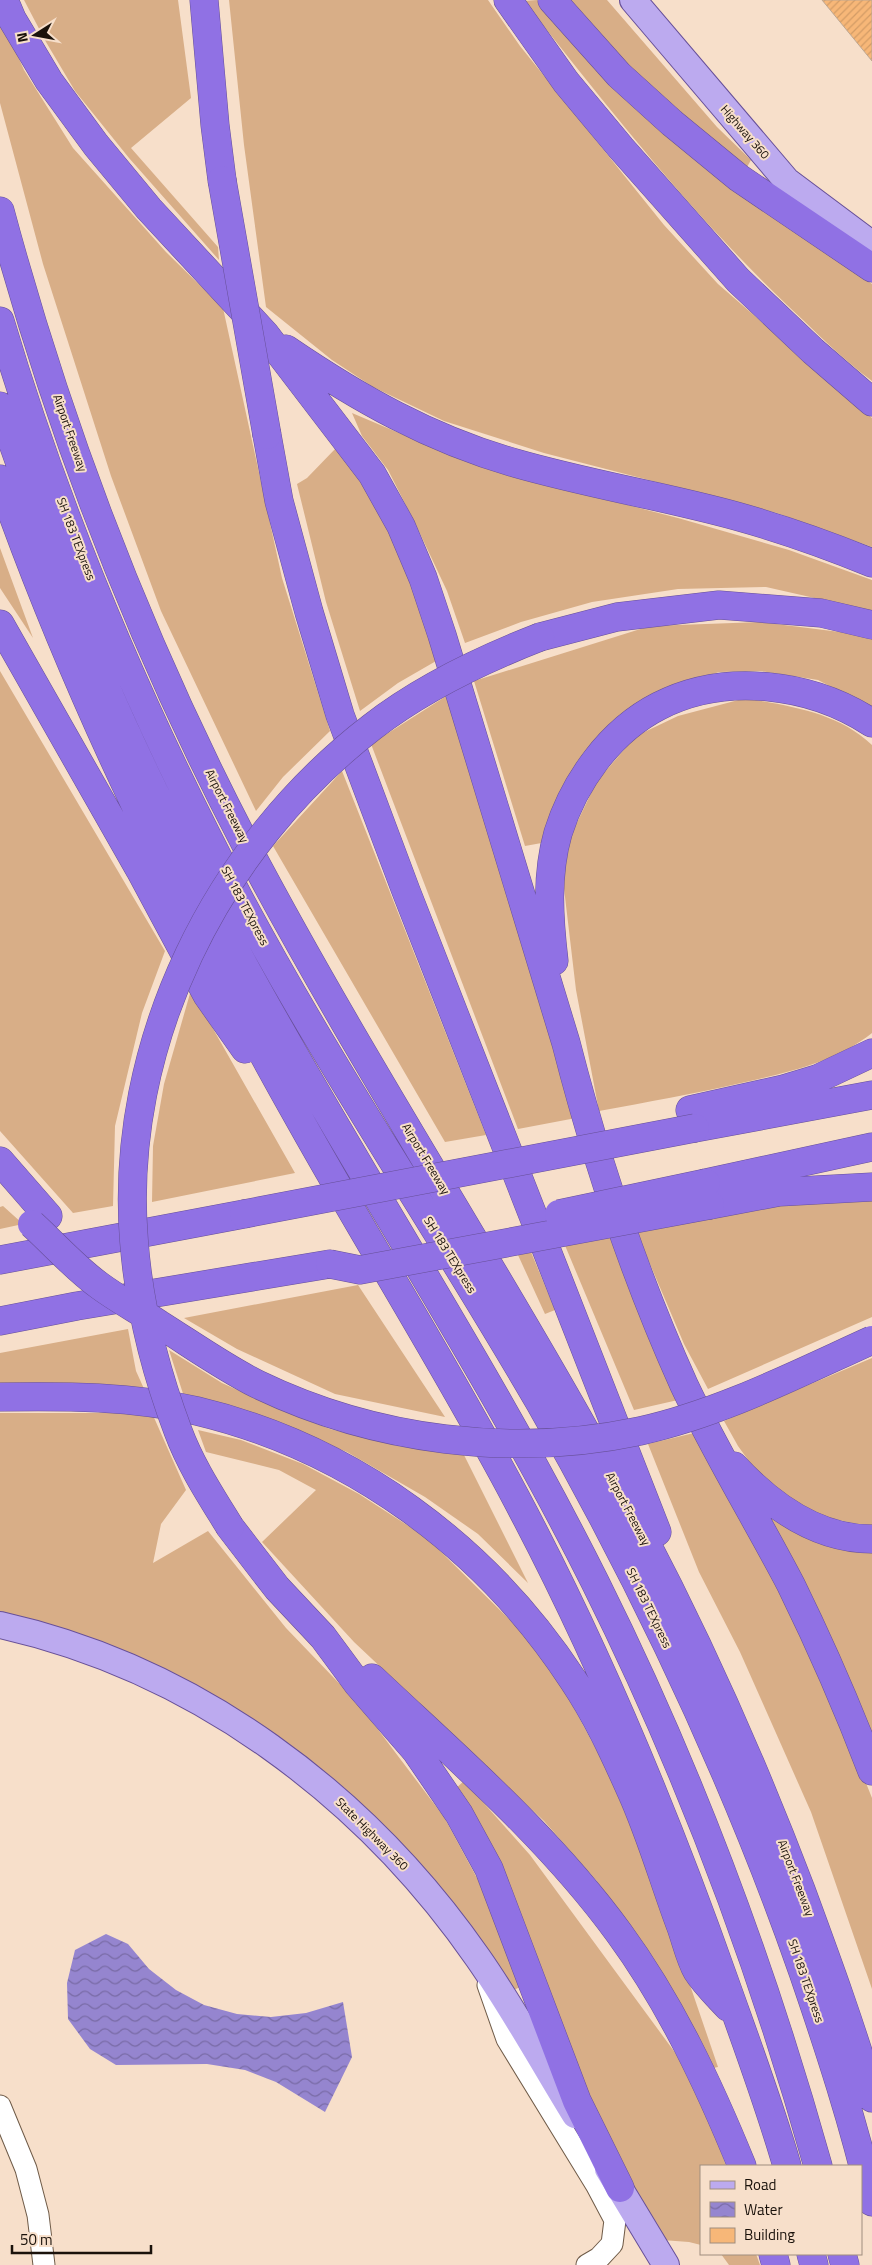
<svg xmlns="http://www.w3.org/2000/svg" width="872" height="2265" font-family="'Titillium Web',sans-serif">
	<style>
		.grass { fill: #d8ae87 }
		.water { fill: url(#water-waves) }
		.building { fill: url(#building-hatch); stroke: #bda792 }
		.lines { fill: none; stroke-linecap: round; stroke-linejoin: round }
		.minor-casing { stroke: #6f5b48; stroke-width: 23 }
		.major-casing { stroke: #675098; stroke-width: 28 }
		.highway-casing { stroke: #675098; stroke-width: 29 }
		.minor { stroke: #fff; stroke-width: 21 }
		.major { stroke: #bcaaef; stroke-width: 26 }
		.highway { stroke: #9071e4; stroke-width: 28 }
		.highway-bridge-casing { stroke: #675098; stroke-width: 29; stroke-linecap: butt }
		.highway-bridge { stroke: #9071e4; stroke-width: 28 }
		.labels { text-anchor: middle; stroke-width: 4; stroke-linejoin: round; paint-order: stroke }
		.street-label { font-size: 12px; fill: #1a120b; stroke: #f7dfca }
	</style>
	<defs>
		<pattern id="water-waves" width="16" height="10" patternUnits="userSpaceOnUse" patternTransform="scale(1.25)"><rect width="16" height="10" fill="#9585cf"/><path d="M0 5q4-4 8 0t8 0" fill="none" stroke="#796ba6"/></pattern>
		<pattern id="building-hatch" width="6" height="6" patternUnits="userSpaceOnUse" patternTransform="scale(1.25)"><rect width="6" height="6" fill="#f7b778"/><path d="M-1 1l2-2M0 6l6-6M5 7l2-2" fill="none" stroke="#d39c66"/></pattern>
	</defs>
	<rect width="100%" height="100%" fill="#f7dfca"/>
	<!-- grass -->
	<path class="grass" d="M 24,0 L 178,0 L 191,98 L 131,148 L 218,247 L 219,260 L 129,158 L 75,91 L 46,42 Z
		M 229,0 L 488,0 L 520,46 L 664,225 L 718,284 L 872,418 L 872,547 L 777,513 L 544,453 L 444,421 L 373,387 L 332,360 L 266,307 L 244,145 Z
		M 537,0 L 595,67 L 779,216 L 872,284 L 872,381 C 841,358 815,331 787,305 C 690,212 607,107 524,1 Z
		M 566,0 L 607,0 L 717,127 L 751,160 L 747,167 L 638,78 Z
		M 0,16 L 24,70 L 73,148 L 166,252 L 223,308 L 282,578 L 330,731 L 283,777 L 256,811 L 161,611 L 111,476 L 43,264 L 0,103 Z
		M 352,413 L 458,458 L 538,482 L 678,518 L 789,550 L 872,580 L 872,611 L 766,587 L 678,589 L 592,602 L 521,622 L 465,643 L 447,591 L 416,525 L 388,470 L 362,436 Z
		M 336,448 L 345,450 L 405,550 L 443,657 L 398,683 L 360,711 L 326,602 L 297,484 L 307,478 Z
		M 0,548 L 33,638 L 0,588 Z
		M 761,622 L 872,636 L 872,708 L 818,680 L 760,671 L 719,672 L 666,690 L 603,734 L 567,778 L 547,842 L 525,846 L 474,681 L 650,626 Z
		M 0,671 L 165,951 L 142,1013 L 115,1126 L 113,1206 L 73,1213 L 0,1131 Z
		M 451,693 L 576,1118 L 518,1129 L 371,744 Z
		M 746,698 C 792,707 837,712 872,745 L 872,1033 C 836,1062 786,1073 741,1083 C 694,1094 647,1102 599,1111 L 576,990 L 563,880 L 571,835 L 597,781 L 636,736 L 678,716 Z
		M 342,771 L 486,1135 L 445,1142 L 273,846 Z
		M 191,990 L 295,1173 L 152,1202 L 153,1146 L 164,1084 Z
		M 819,1200 L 872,1201 L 872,1317 L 708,1389 L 684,1344 L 636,1231 L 708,1214 Z
		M 3,1206 L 23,1224 L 0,1229 L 0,1207 Z
		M 610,1235 L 678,1400 L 634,1410 L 564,1243 Z
		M 531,1252 L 555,1310 L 545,1314 L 518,1255 Z
		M 358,1285 L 445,1417 L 335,1394 L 237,1349 L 184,1318 Z
		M 128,1329 L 136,1371 L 145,1391 L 0,1387 L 0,1353 Z
		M 169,1350 L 222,1383 L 283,1411 L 330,1429 L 398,1446 L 464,1455 L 528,1583 L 478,1534 L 425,1497 L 347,1452 L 243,1411 L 186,1403 Z
		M 872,1358 L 872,1527 L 815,1515 L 759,1475 L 738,1446 L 724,1421 Z
		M 0,1413 L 152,1413 L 186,1490 L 161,1524 L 153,1563 L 208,1531 L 286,1628 L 358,1703 L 444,1817 L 478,1880 L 520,1987 L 512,1991 L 452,1902 L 387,1831 L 122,1651 L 37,1621 L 0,1612 Z
		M 198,1430 L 241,1440 L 303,1464 L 359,1494 L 427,1538 L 518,1628 L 561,1684 L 606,1768 L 638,1844 L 678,1950 L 718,2067 L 713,2068 L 707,2054 L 636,1935 L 596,1880 L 544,1821 L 354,1642 L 262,1542 L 316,1490 L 279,1470 L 206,1452 Z
		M 694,1433 L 814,1653 L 872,1798 L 872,1989 L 811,1812 L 740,1652 L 699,1572 L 648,1444 Z
		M 766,1512 L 872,1549 L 872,1734 Z
		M 464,1781 L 530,1855 L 679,2058 L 712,2126 L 726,2166 L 701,2166 L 701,2245 L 689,2242 L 662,2240 L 591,2113 L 454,1790 Z
		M 721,2254 L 756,2254 L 760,2265 L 729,2265 Z"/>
	<!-- water -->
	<path class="water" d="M 106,1934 L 128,1944 L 149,1969 L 176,1990 L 204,2005 L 237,2014 L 271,2017 L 306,2013 L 343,2002 L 352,2057 L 325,2112 L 276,2082 L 245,2070 L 207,2064 L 116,2065 L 90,2049 L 68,2019 L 67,1983 L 75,1950 Z"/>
	<!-- building -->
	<path class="building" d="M 822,0 L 872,0 L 872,61 Z"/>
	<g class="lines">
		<defs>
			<path id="minor" d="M 488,1985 L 507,2039 L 597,2186 L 615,2220 L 612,2244 L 599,2258 L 587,2265
				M 0,2106 L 26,2169 L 38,2215 L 44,2265"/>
			<path id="major" d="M 633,0 L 787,181 L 866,240 L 872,248
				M 0,1625 C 196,1669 364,1794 478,1958 C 513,2008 543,2063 575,2115
				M 608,2169 L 666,2265"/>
			<path id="highway" d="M 4,0 L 12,19 L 49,81 L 96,145 L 149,209 L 265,334 L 372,474 L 401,526 L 423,578 L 442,635 L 566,1043 C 596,1160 634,1274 684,1385 C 716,1453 756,1518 791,1585 C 821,1646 848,1708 872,1771
				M 204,0 L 215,125 L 222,180
				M 508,0 L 566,82 L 621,148 L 738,280 L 813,351 L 872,402
				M 552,0 L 619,75 L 672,123 L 739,178 L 872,268
				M 0,211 C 59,430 141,644 246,845 C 362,1065 499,1272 618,1490 C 688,1618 749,1753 801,1890 C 826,1958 852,2028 872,2098
				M 0,321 C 59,521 143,716 240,900 C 332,1072 442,1234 540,1403 C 644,1585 734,1774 803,1972 C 829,2048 854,2124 872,2202
				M 286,349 C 358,398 430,439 515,463 C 588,484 663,496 736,516 C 783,529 828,545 872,563
				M 0,406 C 32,499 65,591 103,681 C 143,774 189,864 237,953 C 352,1165 487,1366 595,1582 C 688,1768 762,1966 818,2166
				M 267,435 L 279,501 L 309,612 L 340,715 L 406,891 L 657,1532
				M 0,479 C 79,704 185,916 302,1124 C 372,1249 449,1371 516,1498 C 599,1654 665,1813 724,1980 C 746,2042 769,2103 787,2166
				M 0,624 L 140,870 L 207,995 L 245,1049
				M 540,637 L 617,617 L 719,605 L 821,613 L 872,625
				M 554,961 C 549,918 546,875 558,833 C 574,782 610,731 659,706 C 725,672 811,683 872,723
				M 690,1110 L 784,1089 L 817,1079 L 872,1053
				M 695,1128 L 872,1095
				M 0,1161 L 48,1216
				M 706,1183 L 872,1147
				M 710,1205 L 779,1192 L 872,1187
				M 0,1260 L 244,1214
				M 0,1321 L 77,1306 L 330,1264
				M 0,1397 C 66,1396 132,1396 197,1411 C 352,1448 486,1547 573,1680 C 596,1714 614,1753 631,1791 C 651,1835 664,1882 681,1927 C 686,1941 690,1959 697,1971 C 705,1984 718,1996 728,2007
				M 734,1466 C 770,1505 817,1539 872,1539
				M 230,1527 L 277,1588 L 323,1637 L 357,1683 L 416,1751 L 459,1814 L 489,1869 L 577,2101 L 620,2188
				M 372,1678 C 458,1759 549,1837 619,1933 C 671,2004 709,2085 742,2166
				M 773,2254 L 776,2265
				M 811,2254 L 814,2265
				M 842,2254 L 845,2265"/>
		</defs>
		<!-- minor casing -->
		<use href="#minor" class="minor-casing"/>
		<!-- major casing -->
		<use href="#major" class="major-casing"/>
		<!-- highway casing -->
		<use href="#highway" class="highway-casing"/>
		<!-- minor -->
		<use href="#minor" class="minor"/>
		<!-- major -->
		<use href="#major" class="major"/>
		<!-- highway -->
		<use href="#highway" class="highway"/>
		<defs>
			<path id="highway-bridge" d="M 222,180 L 267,435
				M 244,1214 L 695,1128
				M 559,1214 L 706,1183
				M 32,1224 C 55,1245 76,1269 100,1286 C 119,1300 140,1311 159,1324 C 191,1344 223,1367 257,1384 C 375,1441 513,1458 640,1431 C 721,1413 797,1374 872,1340
				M 330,1264 L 360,1270 L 710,1205
				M 230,1527 C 211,1496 191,1466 178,1431 C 155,1370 139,1306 134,1241 C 118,1044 217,846 372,727 C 422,688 481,660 540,637"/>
		</defs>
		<!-- highway-bridge casing -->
		<use href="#highway-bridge" class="highway-bridge-casing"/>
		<!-- highway-bridge -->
		<use href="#highway-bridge" class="highway-bridge"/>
	</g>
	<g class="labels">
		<!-- street labels -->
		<g class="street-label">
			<text transform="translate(745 132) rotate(49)" y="4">Highway 360</text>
			<text transform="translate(70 433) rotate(71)" y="4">Airport Freeway</text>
			<text transform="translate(76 539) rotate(69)" y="4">SH 183 TEXpress</text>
			<text transform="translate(227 806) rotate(63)" y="4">Airport Freeway</text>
			<text transform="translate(245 906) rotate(62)" y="4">SH 183 TEXpress</text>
			<text transform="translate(426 1159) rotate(59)" y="4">Airport Freeway</text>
			<text transform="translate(450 1255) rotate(58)" y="4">SH 183 TEXpress</text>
			<text transform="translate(628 1509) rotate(62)" y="4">Airport Freeway</text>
			<text transform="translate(649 1608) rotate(64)" y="4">SH 183 TEXpress</text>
			<text transform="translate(372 1834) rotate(45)" y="4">State Highway 360</text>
			<text transform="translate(796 1878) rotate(69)" y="4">Airport Freeway</text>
			<text transform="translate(806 1981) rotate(71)" y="4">SH 183 TEXpress</text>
		</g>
	</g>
	<!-- legend -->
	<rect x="700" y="2165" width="162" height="90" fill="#f7dfca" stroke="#9f8d7e"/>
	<rect x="710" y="2181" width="25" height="8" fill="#bcaaef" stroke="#9f8d7e"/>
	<text x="744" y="2190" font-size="15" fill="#1a120b">Road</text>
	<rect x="710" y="2202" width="25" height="15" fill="url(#water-waves)" stroke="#9f8d7e"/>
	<text x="744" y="2215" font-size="15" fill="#1a120b">Water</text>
	<rect x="710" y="2228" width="25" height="15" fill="#f7b778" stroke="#9f8d7e"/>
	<text x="744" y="2240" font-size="15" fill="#1a120b">Building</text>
	<!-- north arrow -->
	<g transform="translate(35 35) rotate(259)" stroke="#f7dfca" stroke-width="4" paint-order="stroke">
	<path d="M0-4L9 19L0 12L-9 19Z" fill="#1a120b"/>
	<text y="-8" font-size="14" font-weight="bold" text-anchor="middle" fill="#1a120b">N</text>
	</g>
	<!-- scale -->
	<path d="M12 2245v8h139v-8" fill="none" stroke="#1a120b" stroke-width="2.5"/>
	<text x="20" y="2245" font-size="15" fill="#1a120b" stroke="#f7dfca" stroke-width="4" paint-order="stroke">50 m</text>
</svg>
